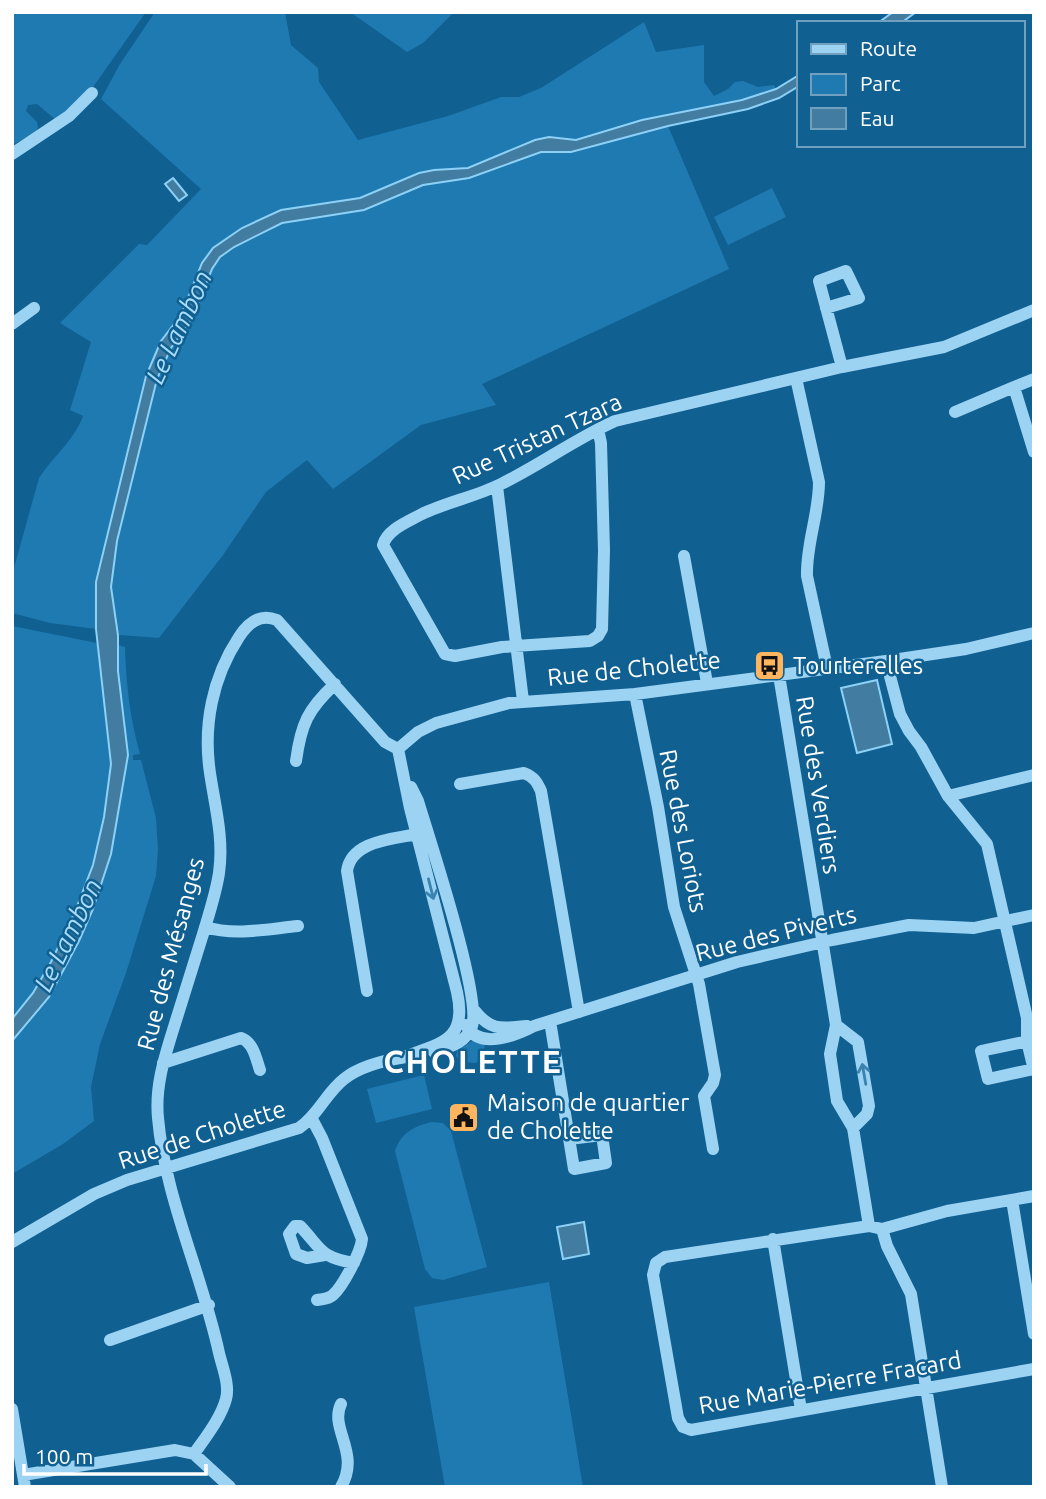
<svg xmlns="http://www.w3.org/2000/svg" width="1046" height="1499" font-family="Ubuntu,sans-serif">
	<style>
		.green { fill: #1e7ab0 }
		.water { fill: #427ca0; stroke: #8dd1f7; stroke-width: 2 }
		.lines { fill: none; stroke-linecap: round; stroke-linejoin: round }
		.minor { stroke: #9cd3f3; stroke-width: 12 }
		.oneway { stroke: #3a82af }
		.labels { text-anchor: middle; stroke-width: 5; stroke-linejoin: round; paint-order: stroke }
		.street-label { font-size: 24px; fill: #fff; stroke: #106092 }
		.poi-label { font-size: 24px; fill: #fff; stroke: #106092; text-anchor: start }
		.water-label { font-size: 26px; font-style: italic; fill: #a8dcfa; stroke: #106092 }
		.district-label { font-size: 32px; font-weight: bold; letter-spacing: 2px; fill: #fff; stroke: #106092 }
	</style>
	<rect width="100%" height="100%" fill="#106092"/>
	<!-- green -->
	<path class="green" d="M 12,12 L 146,12 L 91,90 L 57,121 L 37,104 L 28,105 L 26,111 L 37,122 L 38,128 L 35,133 L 12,145 Z
		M 155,12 L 285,12 L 291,45 L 318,68 L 319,82 L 358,140 L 448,116 L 501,97 L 519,97 L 541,88 L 644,22 L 656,52 L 704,45 L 704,82 L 714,96 L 728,89 L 735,82 L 743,81 L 758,87 L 774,85 L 776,89 L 742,100 L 642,120 L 576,140 L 550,137 L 535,140 L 468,168 L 434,170 L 360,198 L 281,210 L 202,263 L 181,315 L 161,341 L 146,376 L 96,582 L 96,629 L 50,623 L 12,613 L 12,575 L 39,478 C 55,454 73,442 83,416 L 70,410 L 91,342 L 60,323 L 139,244 L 147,245 L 201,189 L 101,99 L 120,64 Z
		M 350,12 L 454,12 L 423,43 L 407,52 Z
		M 668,126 L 729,269 L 482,384 L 496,405 L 421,425 L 333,489 L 307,460 L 266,492 L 223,555 L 159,638 L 119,635 L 111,587 L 117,541 L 157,379 L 171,348 L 191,320 L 212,269 L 220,257 L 234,247 L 282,223 L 364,210 L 423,185 L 469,178 L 541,152 L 571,152 Z
		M 772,188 L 786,217 L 728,245 L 714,217 Z
		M 12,626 L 97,643 C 103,682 113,725 111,764 C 106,844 77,923 35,990 C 29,1000 19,1009 12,1019 Z
		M 118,645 L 125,647 C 126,684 130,718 140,754 L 133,755 L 133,760 L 141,760 L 156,818 L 158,850 L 156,876 L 126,973 L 100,1044 L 91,1087 L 94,1121 L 63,1144 L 12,1174 L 12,1041 L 49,997 L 79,941 L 93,909 L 111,854 L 117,822 L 128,755 L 118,671 Z
		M 472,1041 L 479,1041 L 485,1044 L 483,1056 L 476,1063 L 461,1062 L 456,1056 L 457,1051 Z
		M 424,1075 L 432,1109 L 376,1123 L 367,1089 Z
		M 431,1122 L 443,1123 L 451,1131 L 487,1267 L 443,1280 L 432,1278 L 425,1269 L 395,1151 C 401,1133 413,1127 431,1122 Z
		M 549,1282 L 583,1487 L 445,1487 L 414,1307 Z"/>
	<!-- water -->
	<path class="water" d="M 893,12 L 916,12 L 901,23 L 878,23 Z
		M 799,75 L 799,86 L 779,98 L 748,109 L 668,126 L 571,152 L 541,152 L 469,178 L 423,185 L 364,210 L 282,223 L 234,247 L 220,257 L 212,269 L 191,320 L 171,348 L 157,379 L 117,541 L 111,587 L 118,635 L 118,671 L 128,755 L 111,854 L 93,909 L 79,941 L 49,997 L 12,1041 L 12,1019 L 33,993 L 51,962 L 74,914 L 93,865 L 104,817 L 111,764 L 96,629 L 96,582 L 146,376 L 161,341 L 181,315 L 202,263 L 213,248 L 242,228 L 281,210 L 360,198 L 419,173 L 434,170 L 468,168 L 535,140 L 549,137 L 576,140 L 642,120 L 742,100 L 776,89 Z
		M 173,178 L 187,195 L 179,201 L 165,184 Z
		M 877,680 L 892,744 L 857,753 L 841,688 Z
		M 584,1222 L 589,1254 L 563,1259 L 557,1227 Z"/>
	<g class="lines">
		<!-- minor -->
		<path class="minor" d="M 12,154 L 69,116 L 92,93
			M 826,308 L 859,298 L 846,271 L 819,281 L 842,367
			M 12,324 L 34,308
			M 796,378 L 819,482 C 819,514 806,544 807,576 L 827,668
			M 1034,379 L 1014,387 L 1034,452
			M 955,412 L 1014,387
			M 598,429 L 601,443 L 604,550 L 602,629 L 598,636 L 590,641 L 502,647 L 455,656 L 445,654 L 383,545 C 387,530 407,522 420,515 C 446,502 475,497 501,484 C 540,465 575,439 615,421 L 842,367 L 944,347 L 1034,310
			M 497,486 L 523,701
			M 684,556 L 707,683
			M 886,661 L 900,714 L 909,731 L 921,747 L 948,796 L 987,844 L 1027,1018 L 1027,1041 L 1034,1070
			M 779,675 L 836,1025 L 830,1054 L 837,1101 L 853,1128 L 869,1226
			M 635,694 L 658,807 L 674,907 L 699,984 L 715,1075 L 713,1083 L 704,1096 L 713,1149
			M 296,761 C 301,724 308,709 335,684
			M 460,784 L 524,773 C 534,777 537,782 541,791 L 579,1012
			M 411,787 L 418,801 C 429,838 482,998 472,1026 C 466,1043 450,1047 434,1052
			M 948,796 L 1034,775
			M 205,927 C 235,936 268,929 298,926
			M 367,991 L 347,871 C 351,841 392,839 417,834
			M 475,1011 C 492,1032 502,1028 527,1026
			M 550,1021 L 574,1169 L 606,1163 L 602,1135 L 569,1139
			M 466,1025 C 479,1051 517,1035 534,1026 L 737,962 L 832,940 L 909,925 L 974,928 L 1034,915
			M 836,1025 L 858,1042 L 869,1106 L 867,1114 L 853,1128
			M 1033,1040 L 981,1051 L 988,1079 L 1034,1069
			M 401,1058 C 440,1043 468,1042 457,992 L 410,808 L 398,749 L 418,732 L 436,723 L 509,703 L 635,694 L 886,661 L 966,649 L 1034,633
			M 163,1063 L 241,1038 C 253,1042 256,1058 260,1070
			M 312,1119 L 322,1138 L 362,1239 C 361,1252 343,1286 333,1295 C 329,1299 323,1299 317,1300
			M 1034,1196 L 947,1211 L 882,1229 L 869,1226 L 665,1257 L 656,1263 L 653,1275 L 678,1418 L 683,1427 L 691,1430 L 1034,1369
			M 1012,1200 L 1034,1334
			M 882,1229 L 887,1246 L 911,1294 L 942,1487
			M 773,1239 L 801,1410
			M 12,1242 L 94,1194 L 127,1180 L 299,1128 C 319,1114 326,1093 344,1079 C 360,1066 386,1060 406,1057
			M 325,1255 L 307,1258 L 296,1254 L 289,1234 L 295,1226 L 300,1226 C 322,1249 319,1257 354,1263
			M 110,1340 L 209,1305
			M 12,1409 L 25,1487
			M 194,1454 C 205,1438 221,1418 226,1399 C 230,1385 222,1366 219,1353 C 202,1274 165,1198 158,1118 C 155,1087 164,1059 173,1030 C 183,998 193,966 203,934 C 209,914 216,893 219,873 C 224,838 215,807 210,773 C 203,726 212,678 239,637 C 248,623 260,613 277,620 L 385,742 L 398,749
			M 23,1475 L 175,1450 L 194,1454 L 230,1487
			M 341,1487 C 361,1453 329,1429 341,1404"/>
	</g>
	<!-- one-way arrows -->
	<defs><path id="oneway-shaft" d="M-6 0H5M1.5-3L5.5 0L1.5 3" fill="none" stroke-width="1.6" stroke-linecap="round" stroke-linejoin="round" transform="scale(1.75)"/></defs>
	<g class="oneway">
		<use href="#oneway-shaft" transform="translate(431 889) rotate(76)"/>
		<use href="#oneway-shaft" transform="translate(864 1074) rotate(-100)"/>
	</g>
	<!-- icons -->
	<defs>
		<symbol id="bus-square" viewBox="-11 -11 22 22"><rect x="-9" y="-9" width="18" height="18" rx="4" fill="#ffb45e" stroke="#106092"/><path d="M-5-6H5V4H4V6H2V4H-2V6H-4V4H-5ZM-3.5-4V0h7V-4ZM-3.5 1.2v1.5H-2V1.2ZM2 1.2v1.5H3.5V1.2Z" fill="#111"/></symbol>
		<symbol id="civic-square" viewBox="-11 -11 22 22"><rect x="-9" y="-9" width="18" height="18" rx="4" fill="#ffb45e" stroke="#106092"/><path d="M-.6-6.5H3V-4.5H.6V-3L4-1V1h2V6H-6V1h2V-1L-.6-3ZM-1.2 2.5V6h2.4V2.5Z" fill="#111"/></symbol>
	</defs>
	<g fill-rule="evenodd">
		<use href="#bus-square" x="752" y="648" width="35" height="35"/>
		<use href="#civic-square" x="446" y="1100" width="35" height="35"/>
	</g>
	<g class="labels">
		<!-- street labels -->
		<g class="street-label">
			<text transform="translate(537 439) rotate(-25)" y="8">Rue Tristan Tzara</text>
			<text transform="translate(634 669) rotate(-6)" y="8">Rue de Cholette</text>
			<text transform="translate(818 785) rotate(81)" y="8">Rue des Verdiers</text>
			<text transform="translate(683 831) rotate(79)" y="8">Rue des Loriots</text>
			<text transform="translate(776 934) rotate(-14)" y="8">Rue des Piverts</text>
			<text transform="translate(171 954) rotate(-75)" y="8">Rue des Mésanges</text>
			<text transform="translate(202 1135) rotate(-18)" y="8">Rue de Cholette</text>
			<text transform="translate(830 1383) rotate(-10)" y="8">Rue Marie-Pierre Fracard</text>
		</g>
		<!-- poi labels -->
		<g class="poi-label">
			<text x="793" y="674">Tourterelles</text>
			<text x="487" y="1111">Maison de quartier<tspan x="487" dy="28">de Cholette</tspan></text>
		</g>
		<!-- water labels -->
		<g class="water-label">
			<text transform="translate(179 327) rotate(-65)" y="9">Le Lambon</text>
			<text transform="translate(68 935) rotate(-64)" y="9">Le Lambon</text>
		</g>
		<!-- district labels -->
		<g class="district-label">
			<text x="473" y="1073">CHOLETTE</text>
		</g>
	</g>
	<!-- border -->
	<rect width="1046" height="1499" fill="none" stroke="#ffffff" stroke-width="28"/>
	<!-- legend -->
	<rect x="797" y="21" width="228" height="126" fill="#106092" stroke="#70a0be" stroke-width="2"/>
	<rect x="811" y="44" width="35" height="10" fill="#9cd3f3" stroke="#70a0be" stroke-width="2"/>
	<text x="860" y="56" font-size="21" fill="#ffffff">Route</text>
	<rect x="811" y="74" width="35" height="21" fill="#1e7ab0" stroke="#70a0be" stroke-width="2"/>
	<text x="860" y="91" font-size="21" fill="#ffffff">Parc</text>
	<rect x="811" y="108" width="35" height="21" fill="#427ca0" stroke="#70a0be" stroke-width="2"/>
	<text x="860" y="126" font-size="21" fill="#ffffff">Eau</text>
	<!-- scale -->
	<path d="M24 1464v10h182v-10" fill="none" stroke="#ffffff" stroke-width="3.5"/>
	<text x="35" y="1464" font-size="21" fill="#ffffff" stroke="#106092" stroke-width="5" paint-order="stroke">100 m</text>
</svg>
